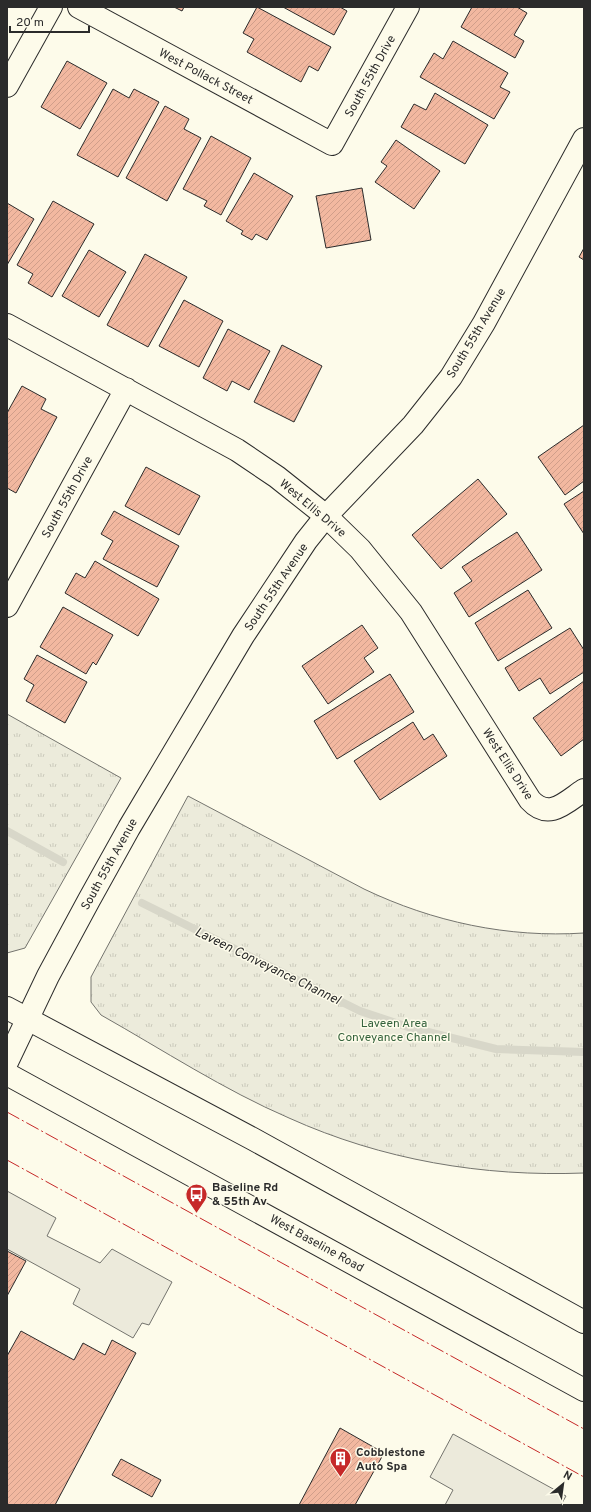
<svg xmlns="http://www.w3.org/2000/svg" width="591" height="1512" font-family="Overpass,sans-serif">
	<style>
		.park { fill: url(#park-tufts); stroke: #74746e }
		.parking { fill: #eceadb; stroke: #74746e }
		.lines { fill: none; stroke-linecap: round; stroke-linejoin: round }
		.stream { stroke: #d8d7c9; stroke-width: 8 }
		.building { fill: url(#building-hatch); stroke: #2b2b2b }
		.street-casing { stroke: #2b2b2b; stroke-width: 24 }
		.secondary-casing { stroke: #2b2b2b; stroke-width: 24 }
		.primary-casing { stroke: #2b2b2b; stroke-width: 24 }
		.street { stroke: #fdfbea; stroke-width: 22 }
		.secondary { stroke: #fdfbea; stroke-width: 22 }
		.primary { stroke: #fdfbea; stroke-width: 22 }
		.power { stroke: #c62828; stroke-width: 1; stroke-dasharray: 14 3 2 3; stroke-linecap: butt }
		.labels { text-anchor: middle; stroke-width: 3; stroke-linejoin: round; paint-order: stroke }
		.street-label { font-size: 12px; fill: #2b2b2b; stroke: #fdfbea }
		.park-label { font-size: 12px; fill: #34623c; stroke: #fdfbea }
		.poi-label { font-size: 12px; font-weight: bold; fill: #2b2b2b; stroke: #fdfbea; text-anchor: start }
		.water-label { font-size: 13px; font-style: italic; fill: #2b2b2b; stroke: #fdfbea }
	</style>
	<defs>
		<pattern id="park-tufts" width="24" height="20" patternUnits="userSpaceOnUse"><rect width="24" height="20" fill="#ecebdb"/><path d="M3 7l-1-3M5 7V3M7 7l1-3M15 17l-1-3M17 17v-4M19 17l1-3" fill="none" stroke="#cbcabc"/></pattern>
		<pattern id="building-hatch" width="6" height="6" patternUnits="userSpaceOnUse"><rect width="6" height="6" fill="#f2b8a0"/><path d="M-1 1l2-2M0 6l6-6M5 7l2-2" fill="none" stroke="#d09e8a"/></pattern>
	</defs>
	<rect width="100%" height="100%" fill="#fdfbea"/>
	<!-- park -->
	<path class="park" d="M 7,714 L 121,778 L 25,948 L 7,953 Z
		M 188,796 L 364,889 C 433,922 508,938 584,933 L 584,1173 C 483,1177 382,1160 289,1118 C 224,1090 163,1050 101,1015 L 91,1002 L 91,977 Z"/>
	<!-- parking -->
	<path class="parking" d="M 7,1191 L 56,1218 L 47,1236 L 100,1263 L 112,1249 L 172,1282 L 149,1325 L 142,1323 L 133,1338 L 73,1304 L 80,1289 L 7,1249 Z
		M 453,1434 L 566,1496 L 561,1505 L 445,1505 L 453,1490 L 430,1477 Z"/>
	<g class="lines">
		<!-- stream -->
		<path class="stream" d="M 7,831 L 63,862
			M 142,903 L 360,1011 L 408,1027 L 496,1049 L 584,1052"/>
	</g>
	<!-- building -->
	<path class="building" d="M 174,7 L 184,7 L 182,11 Z
		M 257,7 L 331,47 L 318,71 L 309,66 L 301,82 L 247,52 L 254,39 L 243,33 Z
		M 283,7 L 340,7 L 347,11 L 334,35 Z
		M 472,7 L 517,7 L 527,13 L 514,35 L 524,41 L 515,58 L 461,27 Z
		M 453,41 L 508,73 L 500,87 L 510,92 L 494,119 L 420,77 L 434,53 L 443,59 Z
		M 67,61 L 107,83 L 80,129 L 41,107 Z
		M 113,89 L 129,98 L 134,89 L 159,102 L 118,177 L 77,155 Z
		M 435,93 L 488,125 L 465,164 L 401,127 L 414,104 L 426,110 Z
		M 165,106 L 189,119 L 184,129 L 201,138 L 167,201 L 126,178 Z
		M 211,136 L 251,158 L 221,215 L 204,206 L 207,201 L 183,189 Z
		M 396,140 L 440,171 L 414,209 L 375,182 L 387,166 L 381,162 Z
		M 254,173 L 293,196 L 267,240 L 256,234 L 252,240 L 241,234 L 243,231 L 226,221 Z
		M 362,188 L 371,240 L 326,248 L 316,196 Z
		M 53,201 L 94,224 L 52,297 L 28,283 L 33,274 L 17,265 Z
		M 7,203 L 34,219 L 7,265 Z
		M 584,248 L 584,260 L 579,257 Z
		M 89,250 L 126,272 L 99,317 L 62,296 Z
		M 145,254 L 187,277 L 148,347 L 107,325 Z
		M 184,300 L 223,321 L 199,367 L 159,346 Z
		M 228,329 L 270,351 L 249,390 L 232,381 L 227,391 L 203,378 Z
		M 282,345 L 322,366 L 294,422 L 254,402 Z
		M 22,386 L 46,399 L 41,409 L 57,417 L 16,493 L 7,488 L 7,413 Z
		M 584,425 L 584,481 L 565,495 L 538,457 Z
		M 146,467 L 200,496 L 179,535 L 125,506 Z
		M 478,479 L 507,514 L 441,569 L 412,535 Z
		M 584,491 L 584,534 L 564,504 Z
		M 114,511 L 179,546 L 157,587 L 103,559 L 113,541 L 101,534 Z
		M 517,532 L 542,570 L 469,617 L 454,593 L 472,581 L 462,567 Z
		M 95,561 L 159,599 L 138,636 L 65,593 L 76,573 L 85,578 Z
		M 528,590 L 552,628 L 498,661 L 475,623 Z
		M 63,607 L 113,635 L 96,665 L 93,662 L 86,674 L 40,647 Z
		M 362,625 L 378,648 L 364,658 L 374,672 L 328,704 L 302,666 Z
		M 570,628 L 584,650 L 584,672 L 550,694 L 540,678 L 519,691 L 505,668 Z
		M 37,655 L 87,682 L 65,723 L 26,701 L 34,685 L 24,679 Z
		M 390,674 L 414,712 L 337,759 L 314,721 Z
		M 584,681 L 584,739 L 561,756 L 533,718 Z
		M 413,722 L 424,740 L 433,734 L 447,756 L 380,800 L 354,761 Z
		M 7,1251 L 26,1261 L 7,1296 Z
		M 21,1331 L 74,1360 L 83,1343 L 105,1355 L 112,1340 L 136,1353 L 55,1505 L 7,1505 L 7,1356 Z
		M 340,1428 L 384,1453 L 355,1505 L 299,1505 Z
		M 121,1459 L 161,1480 L 152,1497 L 112,1475 Z"/>
	<g class="lines">
		<defs>
			<path id="street" d="M 79,7 L 332,144 L 408,7
				M 7,86 L 51,7
				M 7,325 L 237,450 L 277,477 L 326,516 L 360,549 L 411,612 L 530,800 C 549,821 566,802 584,790
				M 7,606 L 126,389"/>
			<path id="secondary" d="M 7,1062 L 48,976 L 89,900 L 129,828 L 243,636 L 306,541 L 326,516 L 413,425 L 451,377 L 484,323 L 584,139"/>
			<path id="primary" d="M 7,1008 L 253,1139 L 584,1322
				M 7,1074 L 584,1390"/>
		</defs>
		<!-- street casing -->
		<use href="#street" class="street-casing"/>
		<!-- secondary casing -->
		<use href="#secondary" class="secondary-casing"/>
		<!-- primary casing -->
		<use href="#primary" class="primary-casing"/>
		<!-- street -->
		<use href="#street" class="street"/>
		<!-- secondary -->
		<use href="#secondary" class="secondary"/>
		<!-- primary -->
		<use href="#primary" class="primary"/>
		<!-- power -->
		<path class="power" d="M 7,1112 L 584,1429
			M 7,1160 L 584,1477"/>
	</g>
	<!-- icons -->
	<defs>
		<symbol id="bus-pin" viewBox="-11 -11 22 30"><path d="M0 17L-7.5 6A9.5 9.5 0 1 1 7.5 6Z" fill="#c62828" stroke="#fdfbea"/><path d="M-5-6H5V4H4V6H2V4H-2V6H-4V4H-5ZM-3.5-4V0h7V-4ZM-3.5 1.2v1.5H-2V1.2ZM2 1.2v1.5H3.5V1.2Z" fill="#fff"/></symbol>
		<symbol id="building-pin" viewBox="-11 -11 22 30"><path d="M0 17L-7.5 6A9.5 9.5 0 1 1 7.5 6Z" fill="#c62828" stroke="#fdfbea"/><path d="M-4-6H4V6H1V3H-1V6H-4ZM-2.5-4.3h1.7v1.8h-1.7ZM.8-4.3h1.7v1.8H.8ZM-2.5-1h1.7V.8h-1.7ZM.8-1h1.7V.8H.8Z" fill="#fff"/></symbol>
	</defs>
	<g fill-rule="evenodd">
		<use href="#bus-pin" x="184" y="1182" width="25" height="34"/>
		<use href="#building-pin" x="328" y="1446" width="25" height="34"/>
	</g>
	<g class="labels">
		<!-- street labels -->
		<g class="street-label">
			<text transform="translate(206 76) rotate(28)" y="4">West Pollack Street</text>
			<text transform="translate(370 76) rotate(-61)" y="4">South 55th Drive</text>
			<text transform="translate(476 333) rotate(-59)" y="4">South 55th Avenue</text>
			<text transform="translate(67 497) rotate(-61)" y="4">South 55th Drive</text>
			<text transform="translate(313 508) rotate(40)" y="4">West Ellis Drive</text>
			<text transform="translate(276 587) rotate(-56)" y="4">South 55th Avenue</text>
			<text transform="translate(508 764) rotate(57)" y="4">West Ellis Drive</text>
			<text transform="translate(109 864) rotate(-61)" y="4">South 55th Avenue</text>
			<text transform="translate(317 1243) rotate(29)" y="4">West Baseline Road</text>
		</g>
		<!-- park labels -->
		<g class="park-label">
			<text x="394" y="1027">Laveen Area<tspan x="394" dy="14">Conveyance Channel</tspan></text>
		</g>
		<!-- poi labels -->
		<g class="poi-label">
			<text x="212" y="1191">Baseline Rd<tspan x="212" dy="14">&amp; 55th Av</tspan></text>
			<text x="356" y="1456">Cobblestone<tspan x="356" dy="14">Auto Spa</tspan></text>
		</g>
		<!-- water labels -->
		<g class="water-label">
			<text transform="translate(268 965) rotate(26)" y="5">Laveen Conveyance Channel</text>
		</g>
	</g>
	<!-- border -->
	<rect width="591" height="1512" fill="none" stroke="#2b2b2b" stroke-width="16"/>
	<!-- north arrow -->
	<g transform="translate(563 1484) rotate(29)" stroke="#fdfbea" stroke-width="3" paint-order="stroke">
	<path d="M0-3L7 15L0 10L-7 15Z" fill="#2b2b2b"/>
	<text y="-6" font-size="11" font-weight="bold" text-anchor="middle" fill="#2b2b2b">N</text>
	</g>
	<!-- scale -->
	<path d="M10 26v6h79v-6" fill="none" stroke="#2b2b2b" stroke-width="2"/>
	<text x="16" y="26" font-size="12" fill="#2b2b2b" stroke="#fdfbea" stroke-width="3" paint-order="stroke">20 m</text>
</svg>
